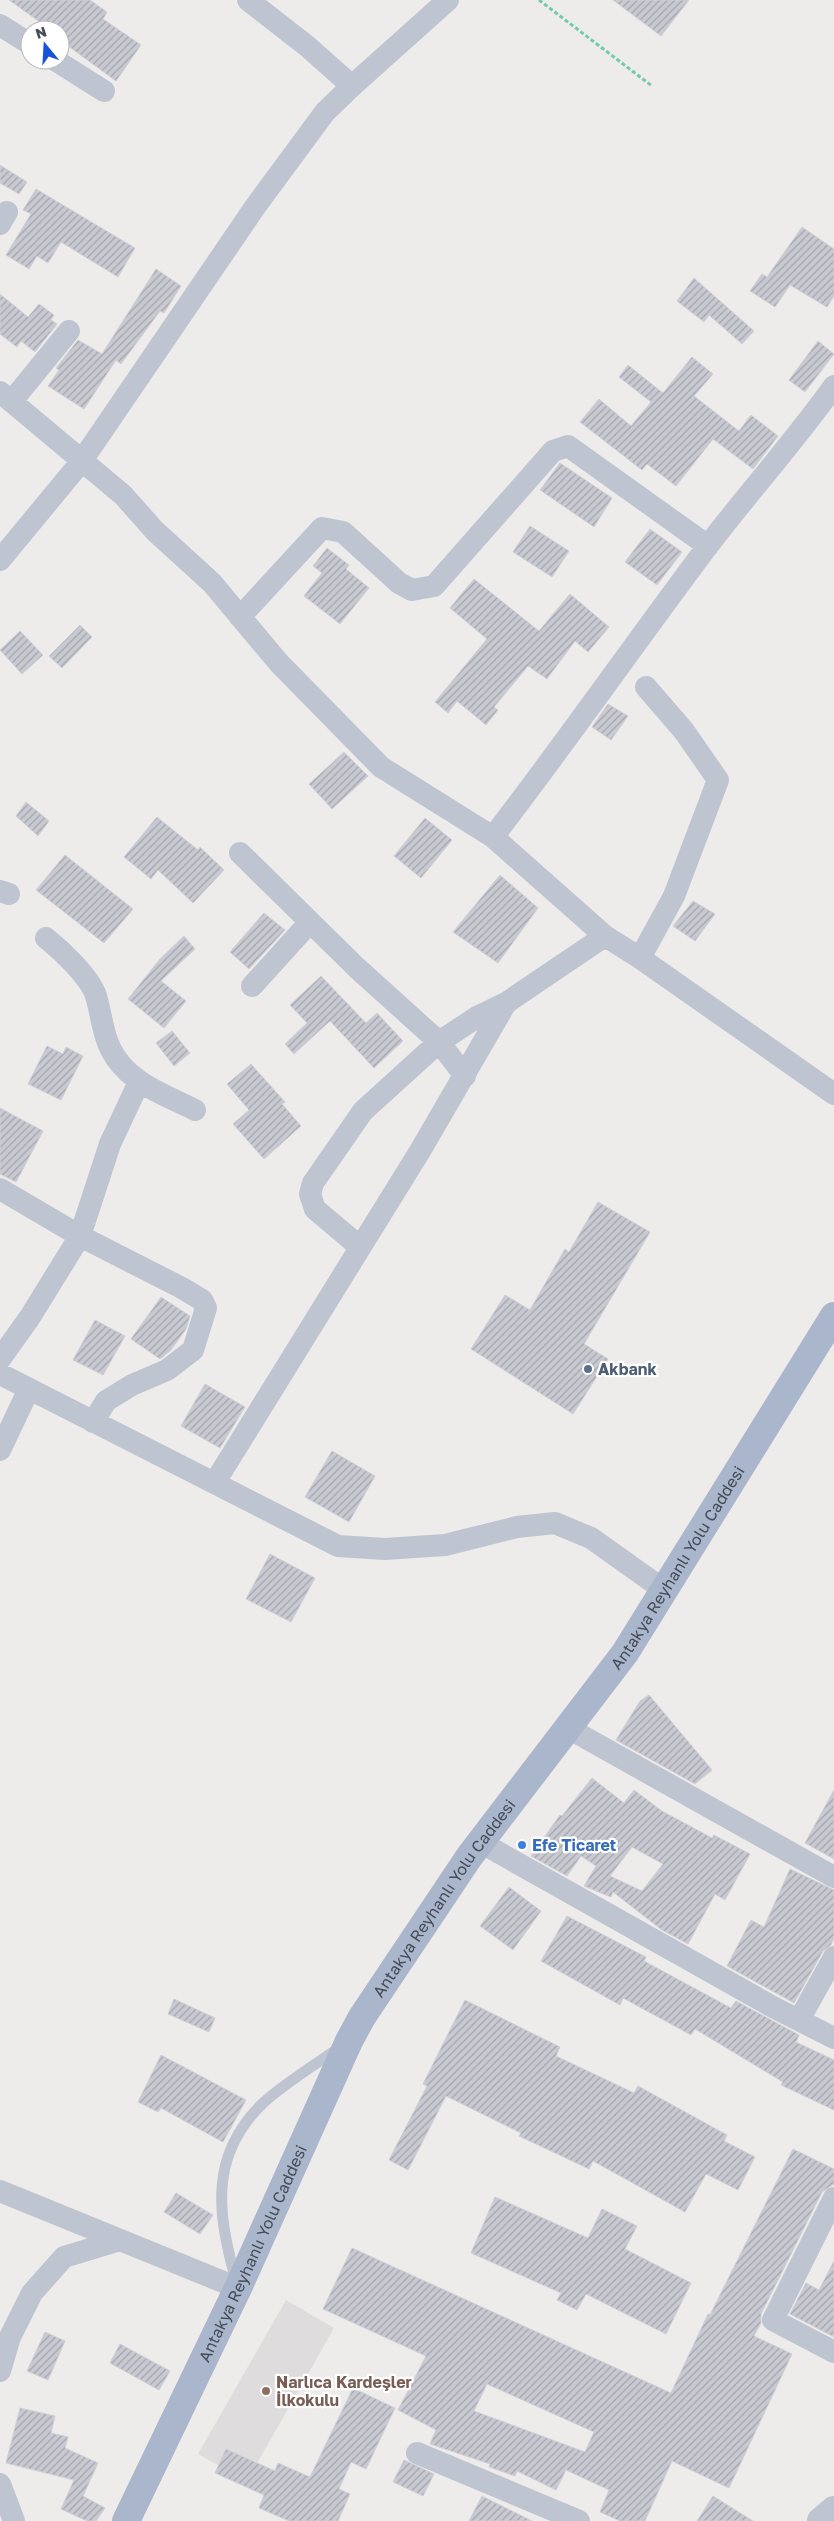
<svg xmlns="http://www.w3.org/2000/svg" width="834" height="2521" font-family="'Golos Text',sans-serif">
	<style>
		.education { fill: #dfdcdd }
		.building { fill: url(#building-hatch); stroke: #cfd0d7; fill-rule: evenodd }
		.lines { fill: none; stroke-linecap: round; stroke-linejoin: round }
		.path { stroke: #70cbab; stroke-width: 3; stroke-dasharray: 4 2.5; stroke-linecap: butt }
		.service { stroke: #bec5d1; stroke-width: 11 }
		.minor { stroke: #bec5d1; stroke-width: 22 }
		.tertiary { stroke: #bec5d1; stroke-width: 28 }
		.primary { stroke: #aab6cb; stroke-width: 28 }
		.service-dot { fill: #5c6f8a; stroke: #fff; stroke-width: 2 }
		.shop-dot { fill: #3f7fe0; stroke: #fff; stroke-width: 2 }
		.education-dot { fill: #8d6e63; stroke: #fff; stroke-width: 2 }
		.labels { text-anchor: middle; stroke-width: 4.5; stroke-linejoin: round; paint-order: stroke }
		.service-label { font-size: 16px; font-weight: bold; fill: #4e5e75; stroke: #fff; text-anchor: start }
		.street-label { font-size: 16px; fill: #444c58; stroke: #fff }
		.shop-label { font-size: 16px; font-weight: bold; fill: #366cbe; stroke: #fff; text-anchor: start }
		.education-label { font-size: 16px; font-weight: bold; fill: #785e54; stroke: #fff; text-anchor: start }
	</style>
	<defs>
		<pattern id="building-hatch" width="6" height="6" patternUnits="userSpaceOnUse" patternTransform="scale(1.25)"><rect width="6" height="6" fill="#c8c9d1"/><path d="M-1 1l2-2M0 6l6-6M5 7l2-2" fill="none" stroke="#a4a5ac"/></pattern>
	</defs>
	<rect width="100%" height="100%" fill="#eeebeb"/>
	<!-- education -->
	<path class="education" d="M 286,2300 L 334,2328 L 247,2481 L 198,2454 Z"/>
	<!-- building -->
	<path class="building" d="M 9,0 L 90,0 L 107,12 L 103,19 L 141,45 L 116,81 L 60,40 L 60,30 L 51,30 Z
		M 613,0 L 689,0 L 661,36 Z
		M 0,165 L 27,182 L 19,194 L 0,183 Z
		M 36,189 L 135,248 L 118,277 L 61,242 L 48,263 L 37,256 L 29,269 L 6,255 L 31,214 L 23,210 Z
		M 802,227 L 834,249 L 834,296 L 827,307 L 790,285 L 775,307 L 750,291 L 762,274 L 767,277 Z
		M 156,269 L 181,286 L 164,313 L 160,311 L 121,364 L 116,360 L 84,409 L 48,386 L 59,370 L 56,368 L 78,340 L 102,354 Z
		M 694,278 L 754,331 L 742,344 L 709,315 L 704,322 L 677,301 Z
		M 0,294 L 28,317 L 39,304 L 54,315 L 51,320 L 57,324 L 35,352 L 21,341 L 17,347 L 0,334 Z
		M 818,341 L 834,354 L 805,392 L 789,380 Z
		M 692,357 L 713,374 L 694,396 L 739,431 L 751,415 L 778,436 L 753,469 L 713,439 L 676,486 L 647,464 L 642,470 L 580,422 L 599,399 L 631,426 L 651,402 L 619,377 L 628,365 L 663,393 Z
		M 560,463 L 612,498 L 594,527 L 540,490 Z
		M 530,526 L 569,551 L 552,577 L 513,552 Z
		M 650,529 L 682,552 L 657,585 L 625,562 Z
		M 327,548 L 349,565 L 346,569 L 369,588 L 340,624 L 304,596 L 322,573 L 313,566 Z
		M 474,579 L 539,631 L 570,594 L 609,627 L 588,652 L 575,641 L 547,679 L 528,666 L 494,707 L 498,710 L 486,725 L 457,701 L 448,713 L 435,702 L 487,639 L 450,608 Z
		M 80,625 L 92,637 L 62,668 L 49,656 Z
		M 20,631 L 43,655 L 22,674 L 0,650 Z
		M 608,704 L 628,716 L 611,740 L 592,727 Z
		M 344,752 L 368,776 L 332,809 L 309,784 Z
		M 26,802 L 49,821 L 38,836 L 16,816 Z
		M 157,817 L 198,850 L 200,847 L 224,870 L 193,903 L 158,870 L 151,879 L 124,857 Z
		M 425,818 L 452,840 L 421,878 L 394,856 Z
		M 65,855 L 133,909 L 104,943 L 36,890 Z
		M 500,875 L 538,908 L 498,963 L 453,932 Z
		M 693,901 L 715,914 L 695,941 L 673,926 Z
		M 264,913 L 285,930 L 249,969 L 230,952 Z
		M 184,936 L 195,949 L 161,981 L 186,1001 L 164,1028 L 128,999 L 160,959 Z
		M 321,976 L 366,1023 L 377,1013 L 403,1041 L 374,1068 L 330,1021 L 294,1054 L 285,1044 L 307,1023 L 290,1005 Z
		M 172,1031 L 190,1053 L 174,1066 L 156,1043 Z
		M 47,1046 L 63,1054 L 66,1047 L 83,1056 L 61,1100 L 28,1084 Z
		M 251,1064 L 285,1102 L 282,1104 L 301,1126 L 264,1159 L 233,1124 L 249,1110 L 227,1084 Z
		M 0,1108 L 43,1131 L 16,1182 L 0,1174 Z
		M 598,1202 L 650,1232 L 584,1344 L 608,1359 L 573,1414 L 471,1349 L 505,1295 L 530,1310 L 565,1249 L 569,1252 Z
		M 161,1297 L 190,1316 L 186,1329 L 171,1350 L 160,1359 L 131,1339 Z
		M 95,1320 L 125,1336 L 103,1375 L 73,1360 Z
		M 205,1384 L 245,1407 L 220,1448 L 181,1426 Z
		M 332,1451 L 375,1476 L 349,1522 L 305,1497 Z
		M 270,1554 L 315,1578 L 291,1622 L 246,1599 Z
		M 649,1695 L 712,1770 L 695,1784 L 616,1740 L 640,1701 Z
		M 592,1778 L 624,1803 L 634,1790 L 662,1811 L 712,1838 L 714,1835 L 750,1854 L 725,1900 L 715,1894 L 688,1944 L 662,1930 L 613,1892 L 611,1897 L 584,1886 L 596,1866 L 581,1856 L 567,1876 L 531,1856 L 560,1815 L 562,1816 ZM 632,1847 L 663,1864 L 642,1891 L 610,1876 Z
		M 834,1790 L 834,1859 L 805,1843 Z
		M 790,1869 L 834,1890 L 834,1938 L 831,1945 L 823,1951 L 794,2003 L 727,1966 L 751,1920 L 764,1927 Z
		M 509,1887 L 541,1911 L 513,1950 L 480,1926 Z
		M 567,1916 L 646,1957 L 644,1961 L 731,2008 L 736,2001 L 799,2035 L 796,2042 L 834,2060 L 834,2110 L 781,2085 L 783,2082 L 695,2029 L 691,2035 L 623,1998 L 620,2005 L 541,1961 Z
		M 174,1999 L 215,2018 L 209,2032 L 168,2014 Z
		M 465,2000 L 560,2047 L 556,2056 L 634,2093 L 638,2086 L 727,2135 L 724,2141 L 755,2157 L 738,2190 L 706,2174 L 685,2212 L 593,2161 L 589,2169 L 519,2136 L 521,2133 L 446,2096 L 408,2170 L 389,2160 L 427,2086 L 423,2084 Z
		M 161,2055 L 246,2100 L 223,2142 L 161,2108 L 158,2112 L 138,2102 Z
		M 793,2149 L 834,2169 L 834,2184 L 822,2192 L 761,2314 L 761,2323 L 754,2336 L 792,2354 L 729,2488 L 672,2461 L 645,2521 L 620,2521 L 600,2512 L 609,2490 L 566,2470 L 556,2490 L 517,2471 L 515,2476 L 489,2467 L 490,2464 L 430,2444 L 436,2430 L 398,2410 L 426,2356 L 323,2309 L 352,2248 L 671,2393 L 708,2314 L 710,2315 ZM 487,2384 L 594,2432 L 585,2452 L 474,2411 Z
		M 176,2193 L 213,2215 L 200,2234 L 164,2212 Z
		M 495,2197 L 588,2238 L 602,2209 L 637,2226 L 625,2249 L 691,2283 L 666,2334 L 586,2294 L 577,2310 L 557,2300 L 561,2293 L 471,2253 Z
		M 834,2261 L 834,2337 L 790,2314 L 806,2283 L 819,2290 Z
		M 45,2332 L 65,2341 L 48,2380 L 27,2371 Z
		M 120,2344 L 170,2371 L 159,2390 L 110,2363 Z
		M 353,2388 L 395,2408 L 366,2469 L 351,2462 L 339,2489 L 350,2494 L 338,2521 L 289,2521 L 259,2508 L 264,2495 L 215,2473 L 226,2449 L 275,2471 L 278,2463 L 310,2477 Z
		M 20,2408 L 55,2416 L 51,2433 L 68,2437 L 65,2448 L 98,2463 L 83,2496 L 105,2508 L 96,2521 L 87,2521 L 61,2509 L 74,2480 L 6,2463 Z
		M 404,2460 L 434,2474 L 423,2496 L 393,2482 Z
		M 482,2496 L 532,2521 L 469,2521 Z
		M 713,2496 L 753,2521 L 697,2521 Z"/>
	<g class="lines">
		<!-- path -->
		<path class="path" d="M 539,0 L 652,86"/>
		<!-- service -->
		<path class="service" d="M 236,2281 C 218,2215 208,2157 262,2104 C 282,2085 316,2064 339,2048"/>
		<!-- minor -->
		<path class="minor" d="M 0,25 L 30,44
			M 55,60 L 104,91
			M 352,86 L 448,0
			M 0,224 L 7,212
			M 0,392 L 123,495 L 155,531 L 212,583 L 279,663 L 381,767 L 493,837 L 605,936 L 506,1003 L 420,1151 L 215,1482
			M 12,401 L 69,331
			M 0,560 L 81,462 L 255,207 L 325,112 L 352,86 L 307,46 L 248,0
			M 240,617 L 322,528 L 343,532 L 399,583 L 412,590 L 434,586 L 553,451 L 568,446 L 708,546
			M 493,837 C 566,742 635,643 707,547 C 748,493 794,442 834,386
			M 240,853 L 357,968 L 439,1042 L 465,1076
			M 0,891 L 9,894
			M 605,936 L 640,958 L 834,1094
			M 46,938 C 61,950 90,977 96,996 C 102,1016 103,1040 116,1058 C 134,1085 168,1096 195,1110
			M 640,958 L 674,896 L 718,780 L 684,731 L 646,687
			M 252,986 L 310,922
			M 0,1189 L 80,1236 L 182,1288 L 202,1300 L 206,1308 L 193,1350 L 167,1370 L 132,1385 L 106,1401 L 93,1422
			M 360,1247 L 315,1209 L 310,1194 L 313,1183 L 363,1111 L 439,1042 L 477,1017 L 506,1003
			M 0,1359 L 30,1317 L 80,1236 L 110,1144 L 139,1082
			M 0,1374 L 338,1546 L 385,1549 L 445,1545 L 517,1527 L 555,1523 L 591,1538 L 664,1590
			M 0,1450 L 29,1389
			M 568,1728 L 834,1877
			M 480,1842 L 773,2007 L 834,2038
			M 799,2020 L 834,1957
			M 0,2191 L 238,2288
			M 834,2198 L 773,2320 L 834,2352
			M 0,2371 L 10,2337 L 32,2293 L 64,2257 L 120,2240
			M 417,2453 L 579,2521
			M 0,2484 L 14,2521"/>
		<!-- tertiary -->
		<path class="tertiary" d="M 821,2521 L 834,2510"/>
		<!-- primary -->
		<path class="primary" id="s1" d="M 126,2521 L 238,2288 L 349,2041 L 362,2017 L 469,1857 L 625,1653 L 834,1316"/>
	</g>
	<!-- markers -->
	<circle class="service-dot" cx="588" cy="1369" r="5"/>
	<circle class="shop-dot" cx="522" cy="1845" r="5"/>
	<circle class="education-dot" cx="266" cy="2391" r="5"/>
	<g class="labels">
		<!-- service labels -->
		<g class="service-label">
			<text x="598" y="1375">Akbank</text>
		</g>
		<!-- street labels -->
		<g class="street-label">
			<text dy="6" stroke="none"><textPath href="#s1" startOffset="1106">Antakya Reyhanlı Yolu Caddesi</textPath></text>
			<text dy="6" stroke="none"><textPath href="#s1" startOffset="701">Antakya Reyhanlı Yolu Caddesi</textPath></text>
			<text dy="6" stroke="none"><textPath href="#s1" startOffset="296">Antakya Reyhanlı Yolu Caddesi</textPath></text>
		</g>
		<!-- shop labels -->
		<g class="shop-label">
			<text x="532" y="1851">Efe Ticaret</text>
		</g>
		<!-- education labels -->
		<g class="education-label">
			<text x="276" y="2388">Narlıca Kardeşler<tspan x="276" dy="18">İlkokulu</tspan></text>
		</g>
	</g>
	<!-- north arrow -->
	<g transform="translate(45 45) rotate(342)"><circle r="24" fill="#ffffff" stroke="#b4b7bc"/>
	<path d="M0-4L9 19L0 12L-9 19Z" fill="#1852db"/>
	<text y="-8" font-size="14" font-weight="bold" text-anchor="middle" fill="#444c58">N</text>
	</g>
</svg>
